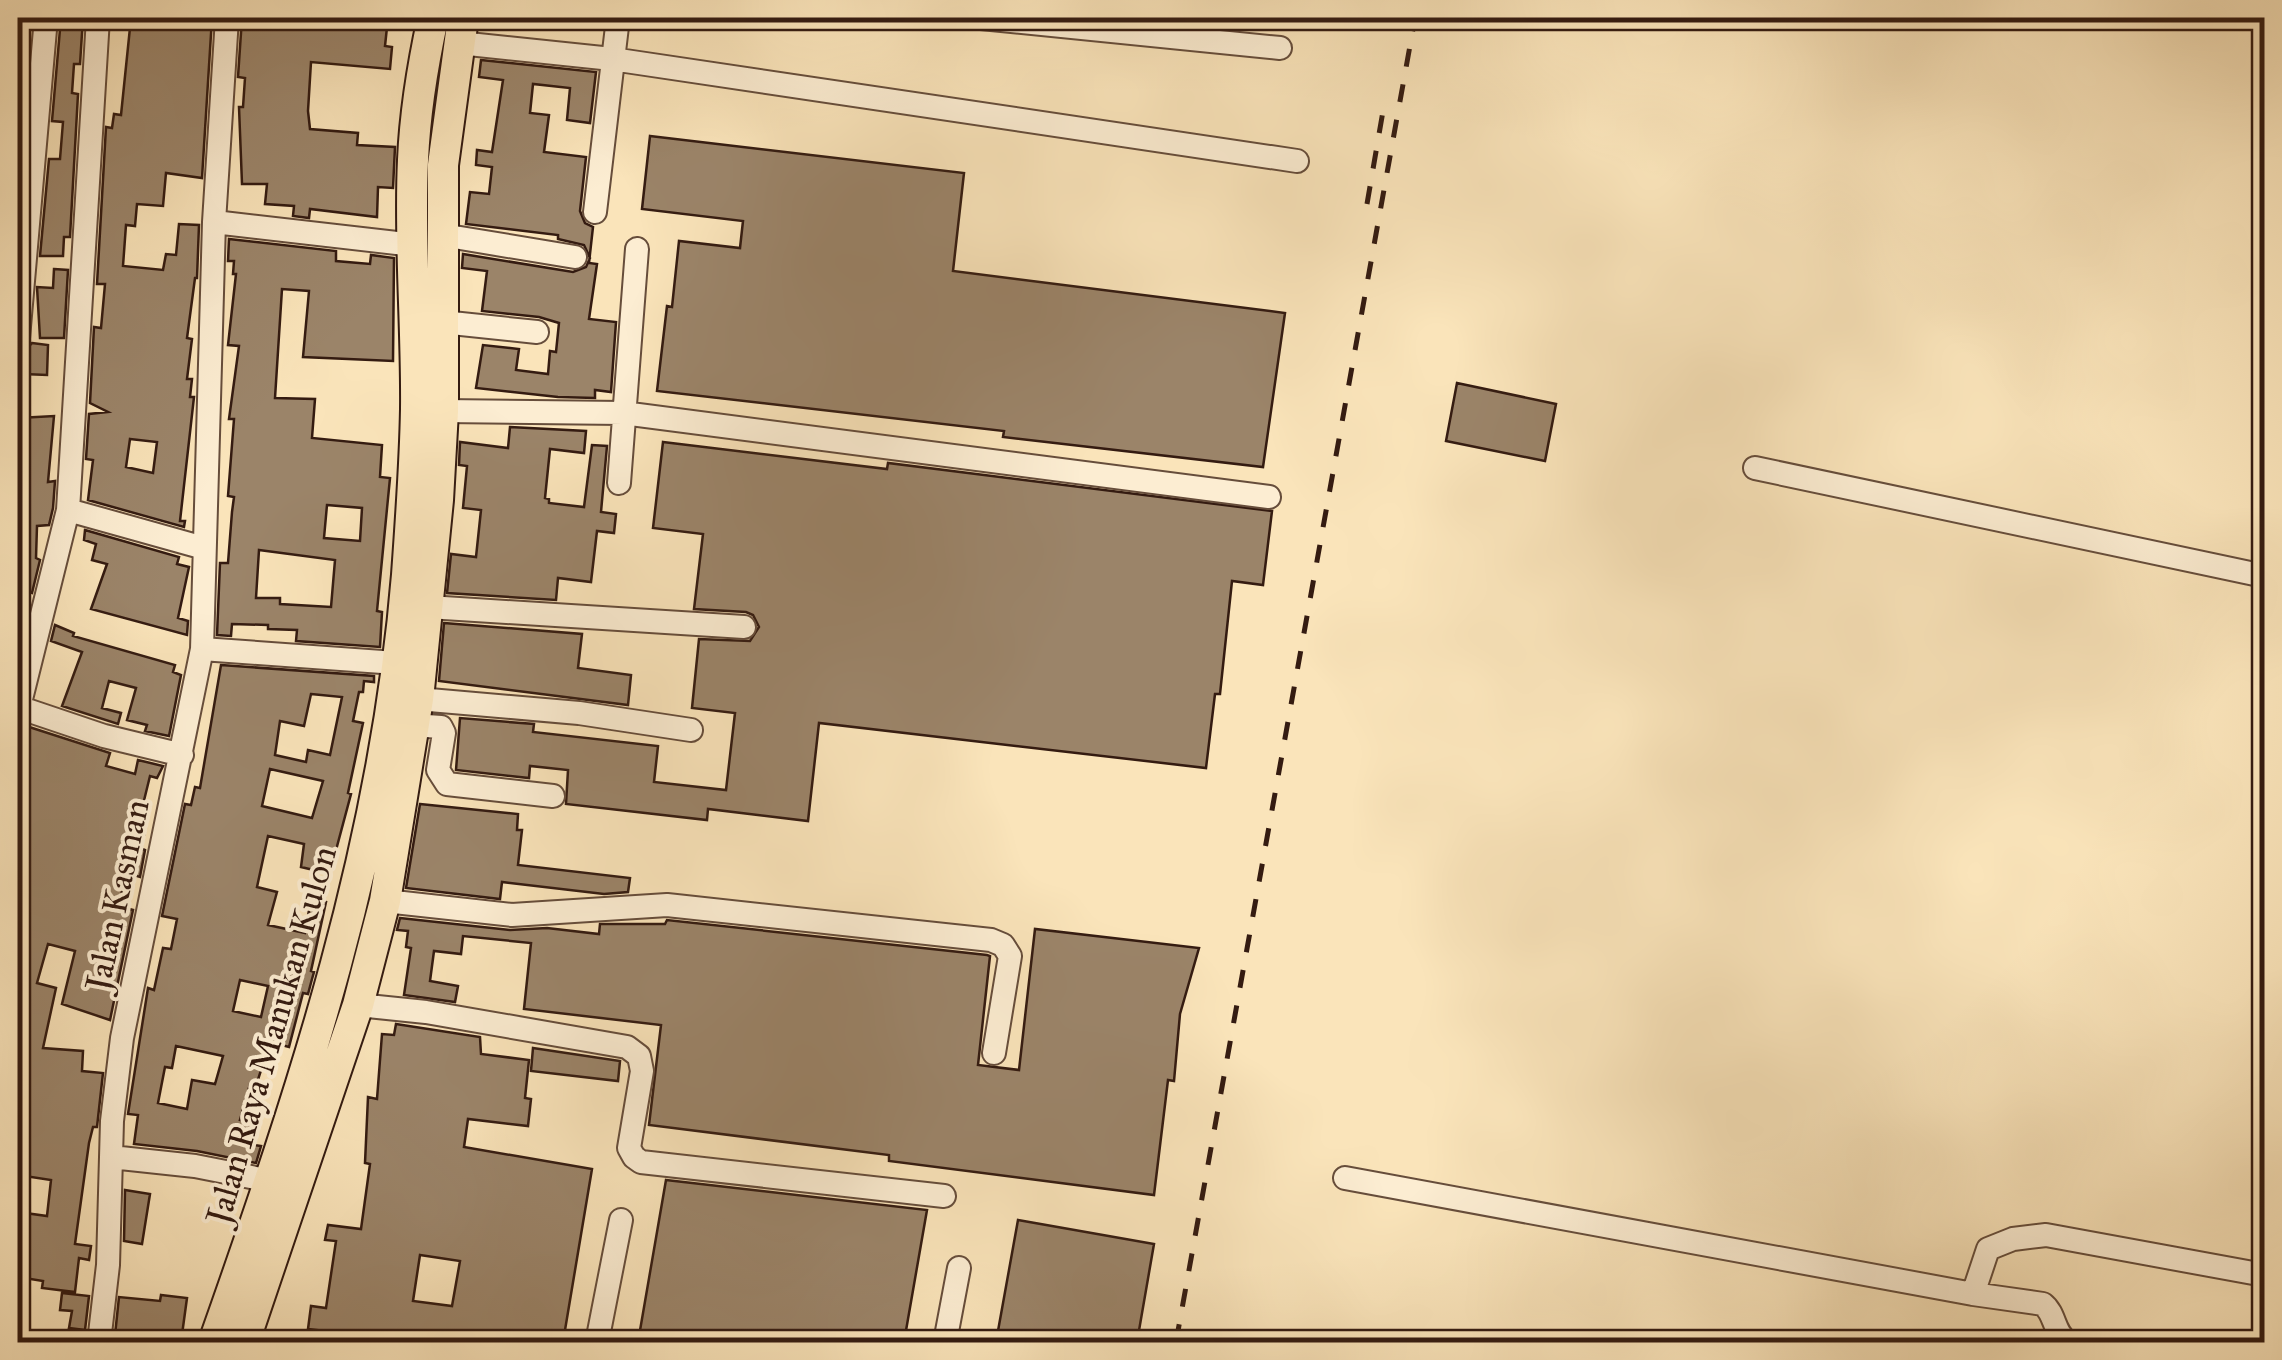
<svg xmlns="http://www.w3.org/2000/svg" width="2282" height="1360" font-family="'IM FELL Great Primer',serif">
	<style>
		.building { fill: #9b8469; stroke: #341b11; stroke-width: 2.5; fill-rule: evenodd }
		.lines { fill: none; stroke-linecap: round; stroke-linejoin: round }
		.minor-casing { stroke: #664d3b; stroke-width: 26 }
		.major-casing { stroke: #341b11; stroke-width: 34 }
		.minor { stroke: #fcedd2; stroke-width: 22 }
		.major { stroke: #fae4ba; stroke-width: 30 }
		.rail { stroke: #341b11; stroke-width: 5; stroke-dasharray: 18 18; stroke-linecap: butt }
		.labels { text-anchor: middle; stroke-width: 8; stroke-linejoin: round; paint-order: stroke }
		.street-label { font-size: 35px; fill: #341b11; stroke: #fcedd2 }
	</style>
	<rect width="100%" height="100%" fill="#fae4ba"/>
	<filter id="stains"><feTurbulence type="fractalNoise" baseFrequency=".002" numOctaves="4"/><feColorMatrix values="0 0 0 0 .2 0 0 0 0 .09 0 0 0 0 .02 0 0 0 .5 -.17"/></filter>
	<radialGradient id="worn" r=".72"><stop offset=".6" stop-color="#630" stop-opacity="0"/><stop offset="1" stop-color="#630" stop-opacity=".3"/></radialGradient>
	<!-- building -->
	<path class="building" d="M 18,18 L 31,18 L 26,69 L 18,69 Z
		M 61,18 L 83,18 L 80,64 L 74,64 L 72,93 L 78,94 L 70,237 L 64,237 L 63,256 L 40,256 L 49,159 L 60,159 L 63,122 L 52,121 Z
		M 131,18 L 212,18 L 202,178 L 166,173 L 163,206 L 137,204 L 135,226 L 126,225 L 123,266 L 163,270 L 166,254 L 176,255 L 179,224 L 199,225 L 197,278 L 195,278 L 187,338 L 192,339 L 187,379 L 192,379 L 190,397 L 194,397 L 180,521 L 185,521 L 184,527 L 88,500 L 93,460 L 86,459 L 89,414 L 108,412 L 90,403 L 94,327 L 101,328 L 105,284 L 97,284 L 106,127 L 112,128 L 114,114 L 121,115 ZM 130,439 L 157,442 L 153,473 L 126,467 Z
		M 242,18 L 334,20 L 334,18 L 388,18 L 385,46 L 392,47 L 390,69 L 311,62 L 308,111 L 310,129 L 358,133 L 357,145 L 395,147 L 393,188 L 378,187 L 377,217 L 310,209 L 309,218 L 293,216 L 294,206 L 265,204 L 267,184 L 242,184 L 239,107 L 243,107 L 245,78 L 238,77 Z
		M 481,60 L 596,72 L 590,123 L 567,120 L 570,88 L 533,84 L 530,113 L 549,115 L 544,152 L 586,157 L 580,211 L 585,223 L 593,227 L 589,263 L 597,264 L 589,319 L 616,322 L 611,392 L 595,390 L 595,398 L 558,397 L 476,388 L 483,345 L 519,349 L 516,370 L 548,374 L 550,351 L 556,352 L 559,323 L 539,317 L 482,311 L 487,271 L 462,268 L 463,254 L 573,272 L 586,267 L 590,258 L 584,245 L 558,239 L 558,235 L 466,224 L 470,192 L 489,194 L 492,167 L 476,165 L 477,150 L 492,152 L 503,80 L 479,77 Z
		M 650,136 L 964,173 L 953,271 L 1285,313 L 1263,467 L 1003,437 L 1004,431 L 657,391 L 667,306 L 672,307 L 679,241 L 740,248 L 743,221 L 642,209 Z
		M 229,239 L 336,251 L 336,261 L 370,264 L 371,255 L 394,258 L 393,361 L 303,357 L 309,291 L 282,289 L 275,398 L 315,399 L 312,438 L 382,445 L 380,477 L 390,478 L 377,611 L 382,612 L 380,647 L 296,641 L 297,630 L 268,629 L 268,625 L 232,624 L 231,636 L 217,635 L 220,563 L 228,563 L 232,512 L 234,497 L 228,496 L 234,419 L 229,419 L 239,346 L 228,345 L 236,274 L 233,274 L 234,261 L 228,261 ZM 327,505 L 362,508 L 360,541 L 324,538 ZM 259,550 L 335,560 L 331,607 L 280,604 L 280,598 L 256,598 Z
		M 54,269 L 68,270 L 64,338 L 40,338 L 37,287 L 53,288 Z
		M 32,343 L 48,345 L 47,375 L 24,374 L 25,351 Z
		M 1457,383 L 1556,404 L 1545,461 L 1446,441 Z
		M 54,416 L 48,482 L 55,481 L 53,508 L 49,525 L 37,526 L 36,558 L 40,560 L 32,593 L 18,589 L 19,418 Z
		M 510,427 L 586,431 L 584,453 L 550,449 L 545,498 L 549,499 L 549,503 L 584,507 L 592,445 L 607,446 L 601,512 L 616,514 L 614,533 L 597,531 L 591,582 L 558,578 L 556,600 L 447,593 L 451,554 L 476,557 L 481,510 L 463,508 L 467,466 L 459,465 L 460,442 L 508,448 Z
		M 663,442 L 887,469 L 888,463 L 1272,511 L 1263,585 L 1232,581 L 1220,694 L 1215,694 L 1206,768 L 819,723 L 808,821 L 708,809 L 707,820 L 566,804 L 568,770 L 530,766 L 529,778 L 456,770 L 460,718 L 534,724 L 533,732 L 658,746 L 654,782 L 726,790 L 735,713 L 692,708 L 699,639 L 750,641 L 759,627 L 753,615 L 746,612 L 694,609 L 703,534 L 653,528 Z
		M 85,530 L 179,557 L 177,564 L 189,567 L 178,618 L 188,621 L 187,635 L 91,609 L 107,564 L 92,560 L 96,544 L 84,540 Z
		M 444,623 L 582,634 L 578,668 L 631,675 L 628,705 L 439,681 Z
		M 55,625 L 74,633 L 73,636 L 175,665 L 173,672 L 181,675 L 169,736 L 145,731 L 147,725 L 127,720 L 136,688 L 109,681 L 102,708 L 121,713 L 118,724 L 62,706 L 82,652 L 51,641 Z
		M 221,665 L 374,676 L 374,682 L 364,681 L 363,692 L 359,692 L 353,721 L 363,723 L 348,793 L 351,794 L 332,865 L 328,864 L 326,873 L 301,867 L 304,844 L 268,836 L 257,887 L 277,892 L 268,925 L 305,933 L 311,899 L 326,902 L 311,971 L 314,972 L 312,979 L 308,994 L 303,993 L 289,1047 L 270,1042 L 256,1086 L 250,1084 L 240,1120 L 257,1122 L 254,1145 L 261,1146 L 256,1163 L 197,1151 L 134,1144 L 138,1115 L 128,1114 L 148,988 L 154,990 L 163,948 L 171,949 L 177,919 L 162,916 L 185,804 L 191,805 L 195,787 L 200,788 ZM 311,694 L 342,697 L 330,755 L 308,750 L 306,762 L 275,755 L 280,721 L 304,726 ZM 270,769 L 323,781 L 312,818 L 262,806 ZM 240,980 L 268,986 L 261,1017 L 233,1011 ZM 176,1046 L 223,1056 L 215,1084 L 192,1080 L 187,1109 L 158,1103 L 165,1067 L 172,1068 Z
		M 23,725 L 110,753 L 106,766 L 135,774 L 138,760 L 163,766 L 157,778 L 150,776 L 137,829 L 145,832 L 140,848 L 145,850 L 140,877 L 127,873 L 118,906 L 133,910 L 110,1020 L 62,1004 L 75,951 L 48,944 L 37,983 L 56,988 L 43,1048 L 83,1051 L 82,1071 L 103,1073 L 97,1127 L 93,1127 L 89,1143 L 75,1244 L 91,1246 L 89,1260 L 79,1258 L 75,1292 L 42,1288 L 43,1281 L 18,1277 L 18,1212 L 47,1216 L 51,1180 L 18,1175 L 18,1137 L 22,1138 L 26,1096 L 19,1096 L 21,1072 L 18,1071 L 18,1049 L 28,997 L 18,994 L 18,741 Z
		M 420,804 L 518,814 L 517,830 L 522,830 L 518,865 L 630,878 L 628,892 L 604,894 L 502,882 L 500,899 L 406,888 Z
		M 400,918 L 510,930 L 547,928 L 599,934 L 600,924 L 665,924 L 667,920 L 987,955 L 990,956 L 978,1065 L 1019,1070 L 1035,929 L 1199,948 L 1180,1014 L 1174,1081 L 1168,1080 L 1154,1195 L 889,1161 L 889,1155 L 649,1125 L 661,1025 L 524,1009 L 531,943 L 463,936 L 461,954 L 434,951 L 430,981 L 458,986 L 455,1002 L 404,995 L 411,948 L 406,947 L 408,931 L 397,930 Z
		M 396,1024 L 480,1037 L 481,1054 L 529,1060 L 525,1098 L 531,1099 L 528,1126 L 468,1119 L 464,1147 L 592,1169 L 563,1342 L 368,1342 L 369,1336 L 308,1329 L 311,1306 L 326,1308 L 336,1241 L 325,1240 L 328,1225 L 361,1229 L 370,1164 L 365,1163 L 368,1097 L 377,1099 L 382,1034 L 394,1035 ZM 420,1255 L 460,1261 L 452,1306 L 413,1301 Z
		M 533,1048 L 620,1061 L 618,1081 L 531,1071 Z
		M 666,1180 L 927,1210 L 904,1342 L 638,1342 Z
		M 125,1190 L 150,1194 L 142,1244 L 124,1241 Z
		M 1018,1220 L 1154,1244 L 1137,1342 L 996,1342 Z
		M 62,1293 L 89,1296 L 85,1330 L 69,1328 L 72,1311 L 60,1310 Z
		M 161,1295 L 187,1298 L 181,1342 L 154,1342 L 155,1339 L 115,1335 L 119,1297 L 160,1301 Z"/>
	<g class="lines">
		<defs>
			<path id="minor" d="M 981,18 L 1280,48
				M 459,43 L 612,59 L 1297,161
				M 595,212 L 618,18
				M 214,222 L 414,245
				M 442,235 L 575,257
				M 442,322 L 537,332
				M 18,338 L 46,18
				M 443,411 L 623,413 L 1269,497
				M 1755,468 L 2264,576
				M 619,483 L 637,249
				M 68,510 L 204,548
				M 428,607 L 744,627
				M 202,649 L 396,663
				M 418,699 L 579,713 L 691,730
				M 18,707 L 104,736 L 182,755
				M 18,711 L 68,510 L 98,18
				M 412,725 L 441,727 L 444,733 L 438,770 L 447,784 L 553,796
				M 385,901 L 512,915 L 667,905 L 991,940 L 1003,945 L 1010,956 L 994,1053
				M 358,1005 L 426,1012 L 627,1047 L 639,1056 L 642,1071 L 629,1148 L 634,1157 L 641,1162 L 944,1196
				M 111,1157 L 195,1166 L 271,1181
				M 1345,1178 L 1973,1294 L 2043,1304 C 2056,1314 2053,1333 2068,1342
				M 1973,1294 L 1988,1249 L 2013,1239 L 2046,1235 L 2264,1275
				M 99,1342 L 108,1265 L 112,1121 L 122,1038 L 202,649 L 214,222 L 227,18
				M 597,1342 L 621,1220
				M 945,1342 L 959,1268"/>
			<path id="major" d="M 214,1342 C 303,1090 385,845 407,575 C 411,520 415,464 416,409 C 417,326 409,242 413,160 C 415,112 423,64 433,18
				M 244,1342 L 358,1005 L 385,901 L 418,699 L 438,500 L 443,411 L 443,165 L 463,18"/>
		</defs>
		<!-- minor casing -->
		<use href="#minor" class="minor-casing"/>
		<!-- major casing -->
		<use href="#major" class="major-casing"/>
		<!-- minor -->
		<use href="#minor" class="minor"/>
		<!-- major -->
		<use href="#major" class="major"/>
		<!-- rail -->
		<path class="rail" d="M 1367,204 L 1383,111
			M 1176,1342 L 1415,18"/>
	</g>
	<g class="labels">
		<!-- street labels -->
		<g class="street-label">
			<text transform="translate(117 895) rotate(-78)" y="12">Jalan Kasman</text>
			<text transform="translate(271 1035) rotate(-74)" y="12">Jalan Raya Manukan Kulon</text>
		</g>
	</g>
	<!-- margin -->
	<rect width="2282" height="1360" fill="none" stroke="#fae4ba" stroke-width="60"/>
	<rect x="20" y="20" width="2242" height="1320" fill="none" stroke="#341b11" stroke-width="5"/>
	<rect x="30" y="30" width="2222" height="1300" fill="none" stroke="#341b11" stroke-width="2.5"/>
	<rect width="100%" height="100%" filter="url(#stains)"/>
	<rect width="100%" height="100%" fill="url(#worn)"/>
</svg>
